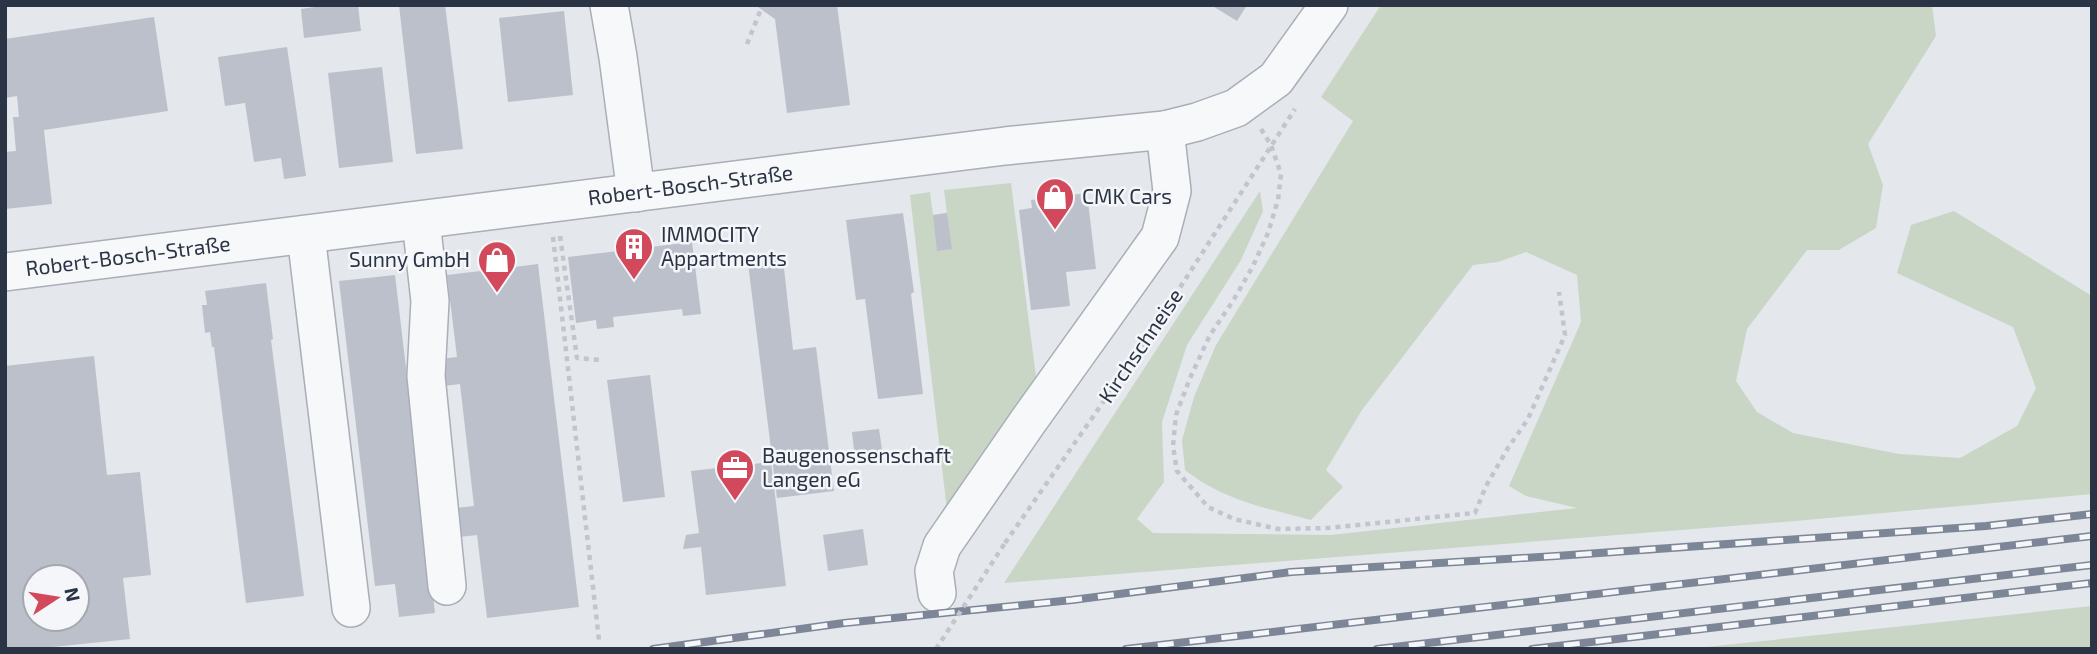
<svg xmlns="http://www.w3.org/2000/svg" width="2097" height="654" font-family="'Exo 2',sans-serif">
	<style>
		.green { fill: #c9d6c5 }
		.building { fill: #bbc0ca; fill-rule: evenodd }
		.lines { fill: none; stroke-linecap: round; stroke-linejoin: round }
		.minor-casing { stroke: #a9aeb7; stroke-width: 40 }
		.path { stroke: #c2c5cb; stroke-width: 4.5; stroke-dasharray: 5 5; stroke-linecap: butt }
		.minor { stroke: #f7f8fa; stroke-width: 37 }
		.rail-casing { stroke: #7d8696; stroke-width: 8 }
		.rail { stroke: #f4f6f9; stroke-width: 5; stroke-dasharray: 16; stroke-linecap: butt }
		.path-bridge { stroke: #c2c5cb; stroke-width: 4.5; stroke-dasharray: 5 5; stroke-linecap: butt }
		.labels { text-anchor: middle; stroke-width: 5; stroke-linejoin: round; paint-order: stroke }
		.street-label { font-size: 21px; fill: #2b3445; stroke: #f4f6f9 }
		.poi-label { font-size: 21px; fill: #2b3445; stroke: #f4f6f9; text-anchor: start }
	</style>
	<rect width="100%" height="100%" fill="#e4e7ec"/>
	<!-- green -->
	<path class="green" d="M 1381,5 L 1932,5 L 1936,36 L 1868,144 L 1883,185 L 1876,228 L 1839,250 L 1807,250 L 1747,329 L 1736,381 L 1757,412 L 1793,433 L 1899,454 L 1960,458 L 2017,426 L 2036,388 L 2013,327 L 1897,273 L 1911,225 L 1954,211 L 2092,296 L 2092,494 L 1784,522 L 1004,583 L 1260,191 L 1263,211 L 1241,260 L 1187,345 L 1162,422 L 1164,482 L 1137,519 L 1153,533 L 1331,535 L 1577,508 L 1526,496 L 1509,486 L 1581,322 L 1577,275 L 1526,252 L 1498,262 L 1473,265 L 1362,410 L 1326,470 L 1343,487 L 1311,520 C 1263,507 1225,501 1185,470 L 1182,440 L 1194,397 L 1216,345 L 1353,121 L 1321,97 Z
		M 1011,183 L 1036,377 L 947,510 L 910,195 L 930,192 L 933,215 L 947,213 L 944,190 Z
		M 2092,606 L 2092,649 L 1687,649 Z"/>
	<!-- building -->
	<path class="building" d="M 329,5 L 358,5 L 361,31 L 304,38 L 301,9 Z
		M 399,5 L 445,5 L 463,149 L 416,154 Z
		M 755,5 L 837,5 L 850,105 L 787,113 L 775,19 Z
		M 1211,5 L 1247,5 L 1237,21 Z
		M 564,11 L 573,95 L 508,102 L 499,18 Z
		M 154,17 L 168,111 L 44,130 L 52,204 L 5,209 L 5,152 L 16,151 L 13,117 L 19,117 L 17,96 L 5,98 L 5,39 Z
		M 287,47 L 306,176 L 284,179 L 281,158 L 254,162 L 245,103 L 225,106 L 218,57 Z
		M 382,67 L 393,162 L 339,168 L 328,73 Z
		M 1087,193 L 1096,269 L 1066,272 L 1070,306 L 1031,310 L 1019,210 L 1032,208 L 1031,200 Z
		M 903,213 L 914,292 L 911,294 L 923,394 L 878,399 L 865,299 L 856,300 L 846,220 Z
		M 947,213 L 952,249 L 937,251 L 933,215 Z
		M 692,242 L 701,314 L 683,316 L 682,309 L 613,317 L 614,327 L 597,329 L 596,320 L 576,323 L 568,257 Z
		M 783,259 L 793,350 L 816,347 L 834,491 L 777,498 L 748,263 Z
		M 538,264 L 579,607 L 487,618 L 477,535 L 450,538 L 446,509 L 474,506 L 460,384 L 444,386 L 440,359 L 457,357 L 447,275 Z
		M 395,275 L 435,613 L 399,617 L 395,584 L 375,586 L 339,281 Z
		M 266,283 L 273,339 L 271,340 L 304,596 L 246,603 L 214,347 L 212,347 L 210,332 L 205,333 L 202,305 L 207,305 L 205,291 Z
		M 94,356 L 107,475 L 140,472 L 151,575 L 123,578 L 130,639 L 34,649 L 5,649 L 5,366 ZM 35,577 L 77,577 L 77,619 L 35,619 Z
		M 650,375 L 665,497 L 623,502 L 607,380 Z
		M 879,429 L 883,457 L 855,460 L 852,432 Z
		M 771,462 L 786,586 L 706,595 L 701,547 L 683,549 L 686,535 L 699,533 L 691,471 Z
		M 863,529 L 868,565 L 828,571 L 823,535 Z"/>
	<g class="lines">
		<defs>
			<g id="minor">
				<path d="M 609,5 L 618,57 L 636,193"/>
				<path d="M 421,221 L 430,301 L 426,376 L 447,586"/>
				<path d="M 306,235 L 351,608"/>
				<path id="s1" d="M 5,272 L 1005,146 L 1165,130 L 1197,122 L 1236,108 L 1276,79 L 1329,5"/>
				<path d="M 937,593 L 934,571 L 942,546 L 1027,423 L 1160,237 L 1172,191 L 1165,130"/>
			</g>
		</defs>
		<!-- minor casing -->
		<use href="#minor" class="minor-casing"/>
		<!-- path -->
		<path class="path" d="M 747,44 L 761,9
			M 1261,129 L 1271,145 L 1281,174 L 1278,200 L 1268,233 L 1253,266 L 1233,301 L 1210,335 L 1190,378 L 1176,415 L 1173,446 L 1177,471 L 1208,507 L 1234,519 L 1278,529 L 1328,528 L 1475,513 L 1486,486 L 1508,448 L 1528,419 L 1565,335 L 1559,292
			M 560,236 L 577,358 L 601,360
			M 553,237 L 599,640
			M 1005,543 L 1143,345 L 1295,109"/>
		<!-- minor -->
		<use href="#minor" class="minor"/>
		<defs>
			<path id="rail" d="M 653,649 L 844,623 L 1072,600 L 1291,572 L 1556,556 L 1986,526 L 2092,514
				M 1126,649 L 2092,536
				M 1377,649 L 2092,565
				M 1532,649 L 2092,583"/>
		</defs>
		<!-- rail casing -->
		<use href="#rail" class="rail-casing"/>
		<!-- rail -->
		<use href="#rail" class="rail"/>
		<!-- path-bridge -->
		<path class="path-bridge" d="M 936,649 L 1005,543"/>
	</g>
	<!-- icons -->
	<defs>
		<symbol id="shop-pin" viewBox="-11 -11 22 30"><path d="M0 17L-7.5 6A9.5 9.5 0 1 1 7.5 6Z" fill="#d1495b" stroke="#f4f6f9"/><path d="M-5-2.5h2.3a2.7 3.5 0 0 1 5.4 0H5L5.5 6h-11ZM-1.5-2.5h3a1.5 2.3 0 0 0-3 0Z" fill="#fff"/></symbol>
		<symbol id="building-pin" viewBox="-11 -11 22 30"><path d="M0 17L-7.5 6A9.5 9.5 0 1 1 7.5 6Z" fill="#d1495b" stroke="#f4f6f9"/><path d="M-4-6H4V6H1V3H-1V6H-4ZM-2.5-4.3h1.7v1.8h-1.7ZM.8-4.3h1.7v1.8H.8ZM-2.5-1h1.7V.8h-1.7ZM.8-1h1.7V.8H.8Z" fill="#fff"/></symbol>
		<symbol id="office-pin" viewBox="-11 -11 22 30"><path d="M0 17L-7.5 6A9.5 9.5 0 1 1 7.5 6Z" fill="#d1495b" stroke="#f4f6f9"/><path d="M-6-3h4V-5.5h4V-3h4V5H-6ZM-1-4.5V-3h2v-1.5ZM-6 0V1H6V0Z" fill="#fff"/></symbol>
	</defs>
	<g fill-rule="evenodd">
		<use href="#shop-pin" x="1033" y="175" width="44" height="60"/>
		<use href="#building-pin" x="612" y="225" width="44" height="60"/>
		<use href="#shop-pin" x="475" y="238" width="44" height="60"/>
		<use href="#office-pin" x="713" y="446" width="44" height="60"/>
	</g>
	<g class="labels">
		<!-- street labels -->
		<g class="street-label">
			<text dy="7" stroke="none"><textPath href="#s1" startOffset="691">Robert-Bosch-Straße</textPath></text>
			<text dy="7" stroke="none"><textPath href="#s1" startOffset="124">Robert-Bosch-Straße</textPath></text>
			<text transform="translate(1141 346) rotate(-56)" y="7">Kirchschneise</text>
		</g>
		<!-- poi labels -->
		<g class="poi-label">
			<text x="1082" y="204">CMK Cars</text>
			<text x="661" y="242">IMMOCITY<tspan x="661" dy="24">Appartments</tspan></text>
			<text x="470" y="267" text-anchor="end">Sunny GmbH</text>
			<text x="762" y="463">Baugenossenschaft<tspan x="762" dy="24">Langen eG</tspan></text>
		</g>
	</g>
	<!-- border -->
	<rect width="2097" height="654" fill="none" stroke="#2b3445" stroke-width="14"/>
	<!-- north arrow -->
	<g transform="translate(56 598) rotate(78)"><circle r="33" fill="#f4f6f9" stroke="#a4a8b1" stroke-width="2"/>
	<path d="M0-5L12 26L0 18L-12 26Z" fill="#d1495b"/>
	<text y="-10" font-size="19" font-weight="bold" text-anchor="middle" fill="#2b3445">N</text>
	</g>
</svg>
